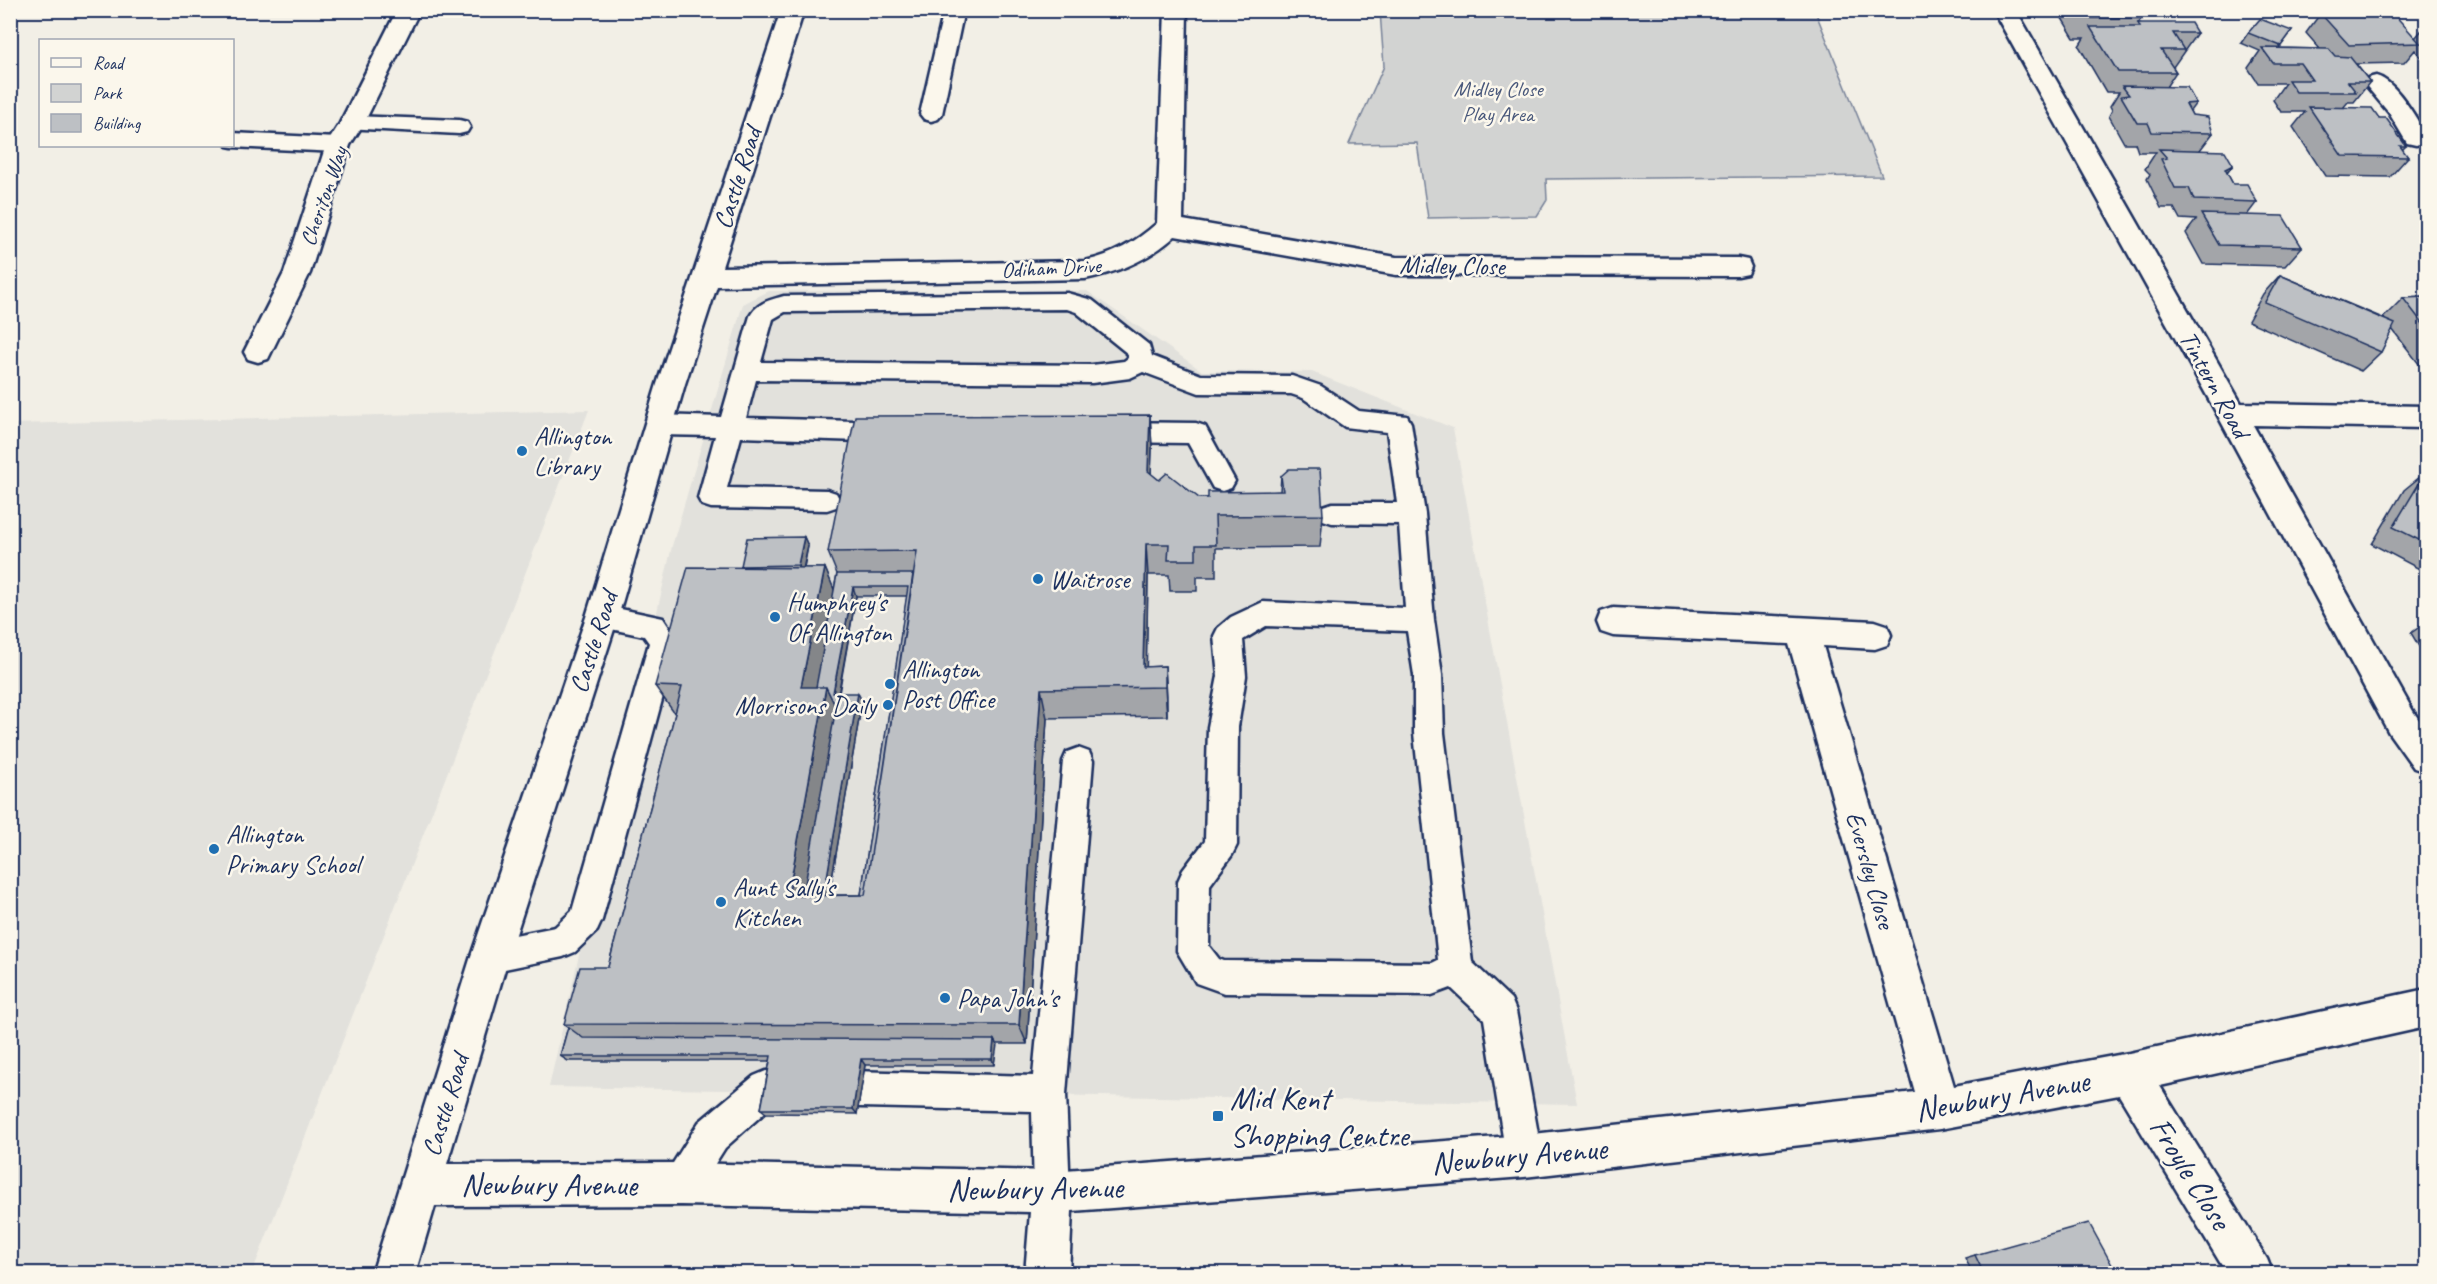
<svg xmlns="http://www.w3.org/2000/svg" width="2437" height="1284" font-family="Caveat,sans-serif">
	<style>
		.built { fill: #e2e1dc }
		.green { fill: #d2d3d2; stroke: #768198; stroke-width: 1.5 }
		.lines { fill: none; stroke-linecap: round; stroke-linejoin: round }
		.lane-casing { stroke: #1b2f5e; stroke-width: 5 }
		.street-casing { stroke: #1b2f5e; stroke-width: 5 }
		.lane { fill: #fbf7ec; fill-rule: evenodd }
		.street { fill: #fbf7ec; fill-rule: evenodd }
		.wall { fill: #a3a5a9; stroke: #1b2f5e; stroke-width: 1.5; fill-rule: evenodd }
		.shaded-wall { fill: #848689; stroke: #1b2f5e; stroke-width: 1.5 }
		.building { fill: #bdc0c4; stroke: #1b2f5e; stroke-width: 1.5 }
		.poi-dot { fill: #1f6fb2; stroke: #fbf7ec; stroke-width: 2 }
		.labels { text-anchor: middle; stroke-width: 5; stroke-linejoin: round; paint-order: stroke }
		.far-park-label { font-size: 22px; fill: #49587b; stroke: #fbf7ec }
		.far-street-label { font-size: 22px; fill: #1b2f5e; stroke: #fbf7ec }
		.street-label { font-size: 26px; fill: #1b2f5e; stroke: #fbf7ec }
		.poi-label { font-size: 26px; fill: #1b2f5e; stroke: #fbf7ec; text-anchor: start }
		.near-street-label { font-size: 32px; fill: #1b2f5e; stroke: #fbf7ec }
		.near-poi-label { font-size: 32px; fill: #1b2f5e; stroke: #fbf7ec; text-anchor: start }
	</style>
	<rect width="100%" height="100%" fill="#f2efe6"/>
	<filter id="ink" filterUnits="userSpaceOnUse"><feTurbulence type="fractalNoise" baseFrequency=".0167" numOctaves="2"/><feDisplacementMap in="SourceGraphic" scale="12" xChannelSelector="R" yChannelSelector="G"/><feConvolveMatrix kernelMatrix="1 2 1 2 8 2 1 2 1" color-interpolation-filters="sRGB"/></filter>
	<g filter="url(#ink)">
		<!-- built -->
		<path class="built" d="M 769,291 L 1087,291 L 1202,371 L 1312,372 L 1453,428 L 1577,1104 L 549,1087 L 672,546 L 743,304 Z
			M 589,410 L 252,1273 L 11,1273 L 11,424 Z"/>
		<!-- green -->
		<path class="green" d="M 1380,11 L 1815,11 L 1882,176 L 1546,179 L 1547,200 L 1537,216 L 1428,218 L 1417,143 L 1349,144 L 1384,66 Z"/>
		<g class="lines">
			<defs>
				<path id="lane" d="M 944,10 L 964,10 L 942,114 L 938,119 L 931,121 L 924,119 L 920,114 Z
					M 352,116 L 459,120 L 467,122 L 470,127 L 467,132 L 459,134 L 345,128 L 341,123 L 345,118 Z
					M 232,133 L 338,138 L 346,140 L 349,145 L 346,150 L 338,152 L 232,147 L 227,146 L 232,146 Z
					M 1067,293 L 1092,300 L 1149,345 L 1152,356 L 1201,375 L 1292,376 L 1321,386 L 1359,411 L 1407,416 L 1411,423 L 1425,514 L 1434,620 L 1442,675 L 1444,733 L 1472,962 L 1511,999 L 1516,1011 L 1542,1156 L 1537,1169 L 1524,1174 L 1511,1169 L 1506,1156 L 1484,1019 L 1451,988 L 1432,995 L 1224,993 L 1196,983 L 1177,951 L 1178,881 L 1183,870 L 1205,841 L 1208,727 L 1218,676 L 1214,636 L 1218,628 L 1231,617 L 1263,602 L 1405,608 L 1399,524 L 1332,523 L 1323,520 L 1319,513 L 1323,506 L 1332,503 L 1397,503 L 1387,432 L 1345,427 L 1303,398 L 1291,394 L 1199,393 L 1143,372 L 1130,378 L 1092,383 L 756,380 L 746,418 L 891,422 L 900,425 L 904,432 L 900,439 L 891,442 L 741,437 L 727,488 L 827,490 L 836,493 L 840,500 L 836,507 L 827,510 L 711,508 L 702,505 L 698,498 L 715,436 L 659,435 L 650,432 L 646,425 L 650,418 L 659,415 L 721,417 L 750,316 C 758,302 770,300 784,296 ZM 1067,309 L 1076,312 L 1128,354 L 1128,358 L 1124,361 L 1092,365 L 761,362 L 773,319 L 785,312 ZM 1266,626 L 1407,631 L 1414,675 L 1414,733 L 1438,960 L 1432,963 L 1224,961 L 1219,959 L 1209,946 L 1210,885 L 1232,855 L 1237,845 L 1238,727 L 1246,676 L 1243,640 Z
					M 1111,422 L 1196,423 L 1205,426 L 1235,481 L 1231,488 L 1222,491 L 1213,488 L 1188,443 L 1111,442 L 1102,439 L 1098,432 L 1102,425 Z
					M 602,605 L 663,618 L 678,641 L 602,920 L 597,931 L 575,952 L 563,957 L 490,972 L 478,967 L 474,956 L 478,945 L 490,940 L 555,927 L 572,911 L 649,643 L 644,636 L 592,625 L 588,617 L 592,609 Z
					M 1078,748 L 1089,752 L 1093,761 L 1066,1094 L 1070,1192 L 1065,1205 L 1052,1210 L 1039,1205 L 1034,1192 L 1032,1111 L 773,1105 L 725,1148 L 694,1197 L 681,1202 L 668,1197 L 663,1184 L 668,1171 L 699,1122 L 754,1076 L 766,1071 L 814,1070 L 1033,1076 L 1063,761 L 1067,752 Z"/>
				<path id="street" d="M 397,10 L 420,10 L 364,123 L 350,145 L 310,273 L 268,359 L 258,362 L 248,359 L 244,352 L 284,273 L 326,145 L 340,123 Z
					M 781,10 L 804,10 L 722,267 L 1085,261 C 1113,255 1136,242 1157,223 L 1165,10 L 1187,10 L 1183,220 L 1396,257 L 1738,258 L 1748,260 L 1751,267 L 1748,274 L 1738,276 L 1396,275 L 1175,236 C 1149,260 1119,272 1085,279 L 717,286 L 685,384 L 618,617 L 509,956 L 447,1164 L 681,1163 L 1052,1171 L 1524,1135 L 1915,1092 L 1789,644 L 1613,636 L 1601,632 L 1597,622 L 1601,612 L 1613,608 L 1875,621 L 1887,625 L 1891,635 L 1887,645 L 1875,649 L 1823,646 L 1954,1086 L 2129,1053 L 2426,989 L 2426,1027 L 2160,1086 L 2267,1259 L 2273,1274 L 2227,1274 L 2119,1095 L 1940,1129 L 1524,1177 L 1072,1211 L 1069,1274 L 1025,1274 L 1030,1212 L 681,1205 L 435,1206 L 415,1274 L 372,1274 L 471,956 L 586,617 L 657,384 Z
					M 1993,10 L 2016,10 L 2241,403 L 2426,406 L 2426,428 L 2253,425 L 2413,711 L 2426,730 L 2426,772 L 2414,768 L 2389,733 L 2217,414 Z
					M 2376,76 C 2396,81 2415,117 2426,134 L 2425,143 L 2416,145 L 2407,143 L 2389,113 L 2364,83 L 2368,78 Z"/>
			</defs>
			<!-- lane casing -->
			<use href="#lane" class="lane-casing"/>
			<!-- street casing -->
			<use href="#street" class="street-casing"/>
			<!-- lane -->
			<use href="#lane" class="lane"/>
			<!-- street -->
			<use href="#street" class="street"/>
		</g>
		<!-- wall -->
		<path class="wall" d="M 2057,10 L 2137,10 L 2142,18 L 2138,23 L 2197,33 L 2173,67 L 2176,72 L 2166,87 L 2196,103 L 2190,111 L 2192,115 L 2213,133 L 2200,150 L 2233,165 L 2227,173 L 2233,184 L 2257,202 L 2247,215 L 2302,247 L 2285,266 L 2203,264 L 2186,233 L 2196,220 L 2180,219 L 2174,208 L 2161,208 L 2147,179 L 2150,174 L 2145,169 L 2156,152 L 2138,152 L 2135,143 L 2124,143 L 2109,116 L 2112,110 L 2110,106 L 2119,92 L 2106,92 L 2079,46 L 2084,38 L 2074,38 Z
			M 2323,10 L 2353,10 L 2355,13 L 2415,38 L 2427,24 L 2427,64 L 2415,50 L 2404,63 L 2356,64 L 2370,82 L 2354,102 L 2348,102 L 2343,108 L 2379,118 L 2406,146 L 2402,150 L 2408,157 L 2390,177 L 2325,176 L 2293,127 L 2305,112 L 2281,112 L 2273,100 L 2285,83 L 2258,83 L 2248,68 L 2260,51 L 2241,43 L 2248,33 L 2292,31 L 2279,48 L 2320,49 L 2306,33 Z
			M 2280,275 L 2385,319 L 2383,318 L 2403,298 L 2427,297 L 2427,373 L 2426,373 L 2392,329 L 2381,352 L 2361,371 L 2248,321 L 2263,294 Z
			M 1150,415 L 1152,448 L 1151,474 L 1159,480 L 1199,498 L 1208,498 L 1280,491 L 1281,476 L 1323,515 L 1320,547 L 1216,548 L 1216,577 L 1197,577 L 1197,591 L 1170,591 L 1169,575 L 1148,575 L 1146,667 L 1165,666 L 1167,716 L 1047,718 L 1027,1044 L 996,1044 L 994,1065 L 865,1065 L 857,1114 L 766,1113 L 761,1109 L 770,1061 L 568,1061 L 560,1056 L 568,1027 L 564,1024 L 608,967 L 675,714 L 655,686 L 742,568 L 741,566 L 804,537 L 808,546 L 804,568 L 825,568 L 834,590 L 837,574 L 828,552 ZM 856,596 L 907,596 L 861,895 L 829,895 L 862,701 L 839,693 Z
			M 2426,472 L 2427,473 L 2427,573 L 2372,544 L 2404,490 Z
			M 2427,622 L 2427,660 L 2411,633 Z
			M 1975,1255 L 2117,1274 L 1973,1274 L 1965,1258 Z"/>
		<!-- shaded-wall -->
		<path class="shaded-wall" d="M 2233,165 L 2218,185 L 2225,169 Z
			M 1150,415 L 1152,448 L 1150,504 L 1148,471 Z
			M 804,537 L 808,546 L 802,574 L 798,565 Z
			M 1146,544 L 1148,575 L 1146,688 L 1143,667 Z
			M 825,568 L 838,599 L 817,707 L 801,687 Z
			M 853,587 L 856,596 L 837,701 L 833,693 Z
			M 1165,666 L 1167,695 L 1167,716 L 1165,687 Z
			M 826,687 L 840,715 L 805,912 L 788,896 Z
			M 1041,689 L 1047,718 L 1027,1044 L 1019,1025 Z
			M 858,693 L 862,701 L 825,919 L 821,912 Z
			M 994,1040 L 997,1045 L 994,1065 L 992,1059 Z
			M 861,1059 L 865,1065 L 857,1114 L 853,1109 Z"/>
		<!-- building -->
		<path class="building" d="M 2080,10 L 2137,10 L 2142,18 L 2085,18 Z
			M 2334,10 L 2353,10 L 2355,13 L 2392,12 L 2420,43 L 2349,45 L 2320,13 L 2336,12 Z
			M 2260,19 L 2292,31 L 2281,46 L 2248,33 Z
			M 2138,23 L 2191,23 L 2197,33 L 2173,33 L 2184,50 L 2161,50 L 2176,72 L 2118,72 L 2090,27 L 2140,27 Z
			M 2262,48 L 2329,49 L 2335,56 L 2350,57 L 2370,82 L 2348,82 L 2356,92 L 2296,92 L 2288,80 L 2312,80 L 2300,63 L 2273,63 Z
			M 2122,86 L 2187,87 L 2196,103 L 2186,104 L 2192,115 L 2208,117 L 2213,133 L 2152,132 L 2148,123 L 2137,123 L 2121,96 L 2129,95 Z
			M 2309,107 L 2372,108 L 2379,118 L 2386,118 L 2406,146 L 2400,146 L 2408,157 L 2342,156 Z
			M 2159,149 L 2225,151 L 2233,165 L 2225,169 L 2233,184 L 2247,184 L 2257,202 L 2194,200 L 2189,188 L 2175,188 L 2161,159 L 2167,158 Z
			M 2201,214 L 2283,216 L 2302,247 L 2219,245 Z
			M 2280,275 L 2395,324 L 2381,352 L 2265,302 Z
			M 2427,297 L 2427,329 L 2403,298 Z
			M 1150,415 L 1148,471 L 1159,480 L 1167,473 L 1199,498 L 1208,498 L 1208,492 L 1283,491 L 1281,476 L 1289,469 L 1320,469 L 1323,515 L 1215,516 L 1216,545 L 1196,545 L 1196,560 L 1168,560 L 1169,544 L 1146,544 L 1143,667 L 1165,666 L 1165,687 L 1041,689 L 1019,1025 L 564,1024 L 580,967 L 608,967 L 682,687 L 655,686 L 688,567 L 825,568 L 801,687 L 826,687 L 788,896 L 865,895 L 917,551 L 828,552 L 855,416 Z
			M 2426,472 L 2427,473 L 2427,544 L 2393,527 Z
			M 804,537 L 798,565 L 741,566 L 747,538 Z
			M 837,574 L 913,574 L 865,895 L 861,895 L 908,587 L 853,587 L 833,693 L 858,693 L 824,895 L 803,896 L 836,707 L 826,687 L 816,687 Z
			M 568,1027 L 583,1038 L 994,1040 L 992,1059 L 861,1059 L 853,1109 L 761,1109 L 771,1056 L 560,1056 Z
			M 2089,1223 L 2117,1274 L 1984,1274 L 1975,1255 Z"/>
	</g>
	<!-- markers -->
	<g class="poi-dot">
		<circle cx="522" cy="451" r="6"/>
		<circle cx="1038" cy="579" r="6"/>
		<circle cx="775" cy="617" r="6"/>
		<circle cx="890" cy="684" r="6"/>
		<circle cx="888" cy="705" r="6"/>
		<circle cx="214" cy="849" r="6"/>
		<circle cx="721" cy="902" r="6"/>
		<circle cx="945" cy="998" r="6"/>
		<rect x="1212" y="1110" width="12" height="12" rx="3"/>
	</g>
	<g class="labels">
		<!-- far-park labels -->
		<g class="far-park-label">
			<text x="1498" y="96">Midley Close<tspan x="1498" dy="25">Play Area</tspan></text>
		</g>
		<!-- far-street labels -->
		<g class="far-street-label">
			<text transform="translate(323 196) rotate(-71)" y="8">Cheriton Way</text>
			<text transform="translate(1051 267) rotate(-3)" y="8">Odiham Drive</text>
		</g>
		<!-- street labels -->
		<g class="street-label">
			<text transform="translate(737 178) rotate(-72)" y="9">Castle Road</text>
			<text transform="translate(1452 265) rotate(1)" y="9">Midley Close</text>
			<text transform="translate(2215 384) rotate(61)" y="9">Tintern Road</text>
			<text transform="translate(593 642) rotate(-72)" y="9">Castle Road</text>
			<text transform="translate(1871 870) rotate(74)" y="9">Eversley Close</text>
			<text transform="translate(445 1105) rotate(-73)" y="9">Castle Road</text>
		</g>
		<!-- poi labels -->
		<g class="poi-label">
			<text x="534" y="445">Allington<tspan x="534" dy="30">Library</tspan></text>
			<text x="1050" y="588">Waitrose</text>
			<text x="787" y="611">Humphrey's<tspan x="787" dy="30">Of Allington</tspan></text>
			<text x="902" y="678">Allington<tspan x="902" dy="30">Post Office</tspan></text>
			<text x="876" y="714" text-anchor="end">Morrisons Daily</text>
			<text x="226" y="843">Allington<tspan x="226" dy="30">Primary School</tspan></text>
			<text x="733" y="896">Aunt Sally's<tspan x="733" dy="30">Kitchen</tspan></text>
			<text x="957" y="1007">Papa John's</text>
		</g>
		<!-- near-street labels -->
		<g class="near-street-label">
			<text transform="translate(2002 1095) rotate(-10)" y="11">Newbury Avenue</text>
			<text transform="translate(1519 1155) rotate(-5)" y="11">Newbury Avenue</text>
			<text transform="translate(2191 1173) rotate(58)" y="11">Froyle Close</text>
			<text x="549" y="1195">Newbury Avenue</text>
			<text transform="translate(1035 1188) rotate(-1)" y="11">Newbury Avenue</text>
		</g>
		<!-- near-poi labels -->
		<g class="near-poi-label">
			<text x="1230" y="1109">Mid Kent<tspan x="1230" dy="37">Shopping Centre</tspan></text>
		</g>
	</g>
	<!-- margin -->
	<rect width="2437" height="1284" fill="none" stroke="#fbf7ec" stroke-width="36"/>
	<rect x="18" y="18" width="2401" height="1248" fill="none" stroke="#1b2f5e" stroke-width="2" filter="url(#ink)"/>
	<!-- legend -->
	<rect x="39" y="39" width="195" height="108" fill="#fbf7ec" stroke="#a1a7b3" stroke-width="1.5"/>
	<rect x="51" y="58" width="30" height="9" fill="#fbf7ec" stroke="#a1a7b3" stroke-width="1.5"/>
	<text x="93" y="69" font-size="18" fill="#1b2f5e">Road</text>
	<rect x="51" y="84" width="30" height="18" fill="#d2d3d2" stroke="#a1a7b3" stroke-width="1.5"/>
	<text x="93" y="99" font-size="18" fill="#1b2f5e">Park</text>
	<rect x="51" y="114" width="30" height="18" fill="#bdc0c4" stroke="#a1a7b3" stroke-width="1.5"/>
	<text x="93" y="129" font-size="18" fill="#1b2f5e">Building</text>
</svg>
